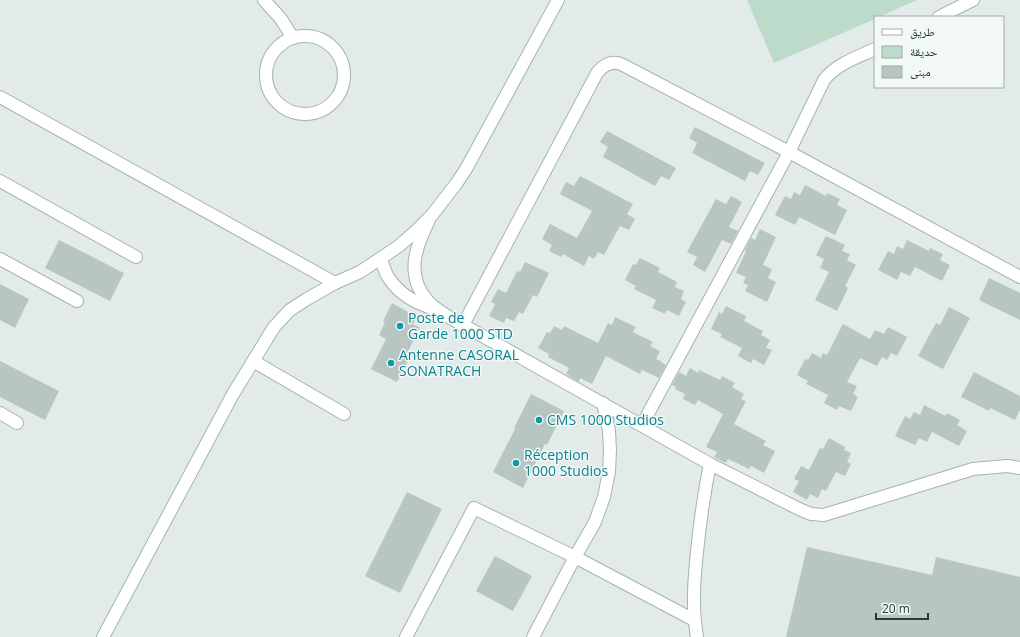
<svg xmlns="http://www.w3.org/2000/svg" width="1020" height="637" font-family="'Open Sans','Noto Naskh Arabic',sans-serif">
	<style>
		.green { fill: #bddbca }
		.building { fill: #b8c6c2 }
		.lines { fill: none; stroke-linecap: round; stroke-linejoin: round }
		.street-casing { stroke: #a5b3b1; stroke-width: 14 }
		.secondary-casing { stroke: #a1b6b2; stroke-width: 14 }
		.street { stroke: #fff; stroke-width: 12 }
		.secondary { stroke: #fff; stroke-width: 12 }
		.culture-dot { fill: #0f9aa8; stroke: #f2f8f6; stroke-width: 1.5 }
		.labels { text-anchor: middle; stroke-width: 3; stroke-linejoin: round; paint-order: stroke }
		.culture-label { font-size: 14px; fill: #0d838f; stroke: #f2f8f6; text-anchor: start }
	</style>
	<rect width="100%" height="100%" fill="#e2ebe9"/>
	<polygon class="green" points="747,0 917,0 879,17 875,17 875,19 774,63"/>
	<g class="building">
		<polygon points="695,127 765,163 758,175 750,171 745,181 692,153 697,143 689,138"/>
		<polygon points="607,131 676,168 669,180 661,176 655,186 603,157 608,147 600,142"/>
		<polygon points="580,176 633,204 627,214 635,219 629,230 620,226 604,255 598,252 594,259 589,256 584,266 563,254 561,257 549,251 552,245 542,239 550,224 577,238 592,211 560,194 566,182 574,186"/>
		<polygon points="805,185 826,196 827,193 840,199 837,205 847,210 835,235 799,217 795,225 775,215 785,196 791,199 794,192 800,195"/>
		<polygon points="731,196 742,202 729,227 738,231 731,244 722,240 705,272 693,265 697,257 687,252 716,199 726,204"/>
		<polygon points="760,229 776,237 763,265 772,269 768,278 776,282 767,302 745,291 748,285 743,283 746,277 736,273 746,251 745,250 751,238 755,240"/>
		<polygon points="826,236 845,245 842,251 850,254 847,260 856,265 845,286 848,288 837,311 815,300 829,272 820,268 824,259 816,255"/>
		<polygon points="59,240 124,273 110,301 45,268"/>
		<polygon points="907,240 929,251 930,248 943,254 940,260 950,265 942,281 915,267 910,276 901,272 897,280 878,270 888,251 894,254 897,246 903,249"/>
		<polygon points="640,258 660,268 658,272 677,282 675,287 684,291 681,299 686,302 679,316 667,310 665,314 652,308 656,300 634,289 636,286 625,280 633,264 636,265"/>
		<polygon points="525,262 549,273 537,297 533,295 523,314 519,312 514,321 506,318 504,323 489,316 495,304 491,302 498,289 506,293 517,271 520,272"/>
		<polygon points="989,278 1020,293 1020,320 979,300"/>
		<polygon points="0,284 29,299 15,328 0,320"/>
		<polygon points="392,303 417,317 413,324 420,328 406,355 410,357 397,382 371,369 386,339 379,335 385,322 383,321"/>
		<polygon points="726,306 746,316 744,321 763,331 761,335 770,340 766,348 772,350 764,365 753,359 751,363 738,356 742,348 720,337 722,334 711,329 719,312 722,314"/>
		<polygon points="949,307 970,318 943,369 918,356 936,323 940,325"/>
		<polygon points="615,317 636,327 633,332 653,342 650,346 660,351 656,359 661,361 661,362 666,365 659,378 642,370 640,374 606,356 592,384 580,378 579,382 566,374 569,368 548,357 549,354 538,348 547,332 550,333 554,326 562,330 564,326 598,343 608,323 612,325"/>
		<polygon points="843,324 870,339 875,330 884,334 888,327 907,337 897,356 891,353 887,360 882,357 877,366 860,358 847,382 857,386 853,394 858,397 851,411 839,406 837,410 824,403 828,395 806,384 808,381 797,375 805,359 808,360 812,353 821,358 823,353 827,355"/>
		<polygon points="0,361 59,391 45,420 0,397"/>
		<polygon points="690,368 698,373 699,370 720,380 722,376 735,383 732,387 744,394 741,399 746,401 734,424 766,441 763,445 775,451 764,473 751,466 749,469 728,459 726,463 714,457 717,452 706,447 723,414 698,400 695,405 683,399 685,394 675,389 676,387 672,385 679,372 686,376"/>
		<polygon points="974,372 1020,396 1020,410 1015,420 990,408 989,411 961,397"/>
		<polygon points="531,394 564,411 547,445 545,444 523,488 493,472 515,429 514,428"/>
		<polygon points="924,405 946,416 947,413 960,420 957,425 967,431 959,446 932,432 927,442 919,438 915,445 895,436 905,416 910,419 914,412 920,415"/>
		<polygon points="829,438 845,447 844,450 851,453 847,462 851,464 845,476 836,472 826,491 822,489 818,498 810,494 807,500 793,492 799,481 794,479 801,466 809,470 820,448 823,449"/>
		<polygon points="407,492 442,509 400,593 365,576"/>
		<polygon points="807,547 932,575 936,557 1020,577 1020,637 786,637"/>
		<polygon points="495,556 532,576 513,611 476,591"/>
	</g>
	<g class="lines">
		<defs>
			<g id="street">
				<polyline points="264,0 281,19 293,38"/>
				<polyline points="939,17 973,0"/>
				<circle cx="305" cy="75" r="39"/>
				<polyline points="0,97 335,283"/>
				<polyline points="0,181 136,257"/>
				<path d="M429 220C416 246 405 275 427 300 436 311 451 318 463 325L710 464 799 509 811 514 824 515 973 469 1007 466 1020 468"/>
				<polyline points="0,259 77,301"/>
				<path d="M381 259C383 265 385 272 388 277 400 295 415 303 435 309"/>
				<path d="M463 325 597 73C604 64 613 60 623 65L789 152 1020 277"/>
				<polyline points="253,361 344,414"/>
				<polyline points="0,413 17,423"/>
				<path d="M642 425 789 152 824 80C836 64 858 57 875 49"/>
				<polyline points="406,637 474,508 575,557 694,620"/>
				<polyline points="533,637 575,557 595,522 604,497 609,472 610,450 609,431 603,403"/>
				<path d="M697 637C692 608 694 580 697 552 700 522 704 493 710 464"/>
			</g>
			<polyline id="secondary" points="103,637 233,394 274,327 290,310 307,299 335,283 360,272 399,246 416,231 432,215 456,184 466,169 497,112 558,0"/>
		</defs>
		<use href="#street" class="street-casing"/>
		<use href="#secondary" class="secondary-casing"/>
		<use href="#street" class="street"/>
		<use href="#secondary" class="secondary"/>
	</g>
	<g class="culture-dot">
		<circle cx="400" cy="326" r="4"/>
		<circle cx="391" cy="363" r="4"/>
		<circle cx="539" cy="420" r="4"/>
		<circle cx="516" cy="463" r="4"/>
	</g>
	<g class="labels">
		<g class="culture-label">
			<text x="408" y="323">Poste de<tspan x="408" dy="16">Garde 1000 STD</tspan></text>
			<text x="399" y="360">Antenne CASORAL<tspan x="399" dy="16">SONATRACH</tspan></text>
			<text x="547" y="425">CMS 1000 Studios</text>
			<text x="524" y="460">Réception<tspan x="524" dy="16">1000 Studios</tspan></text>
		</g>
	</g>
	<rect x="874" y="16" width="130" height="72" fill="#f2f8f6" stroke="#9facaa"/>
	<rect x="882" y="29" width="20" height="6" fill="#ffffff" stroke="#9facaa"/>
	<text x="910" y="36" font-size="12" fill="#233b39">طريق</text>
	<rect x="882" y="46" width="20" height="12" fill="#bddbca" stroke="#9facaa"/>
	<text x="910" y="56" font-size="12" fill="#233b39">حديقة</text>
	<rect x="882" y="66" width="20" height="12" fill="#b8c6c2" stroke="#9facaa"/>
	<text x="910" y="76" font-size="12" fill="#233b39">مبنى</text>
	<path d="M876 613v6h52v-6" fill="none" stroke="#233b39" stroke-width="2"/>
	<text x="882" y="613" font-size="12" fill="#233b39" stroke="#f2f8f6" stroke-width="3" paint-order="stroke">20 m</text>
</svg>
